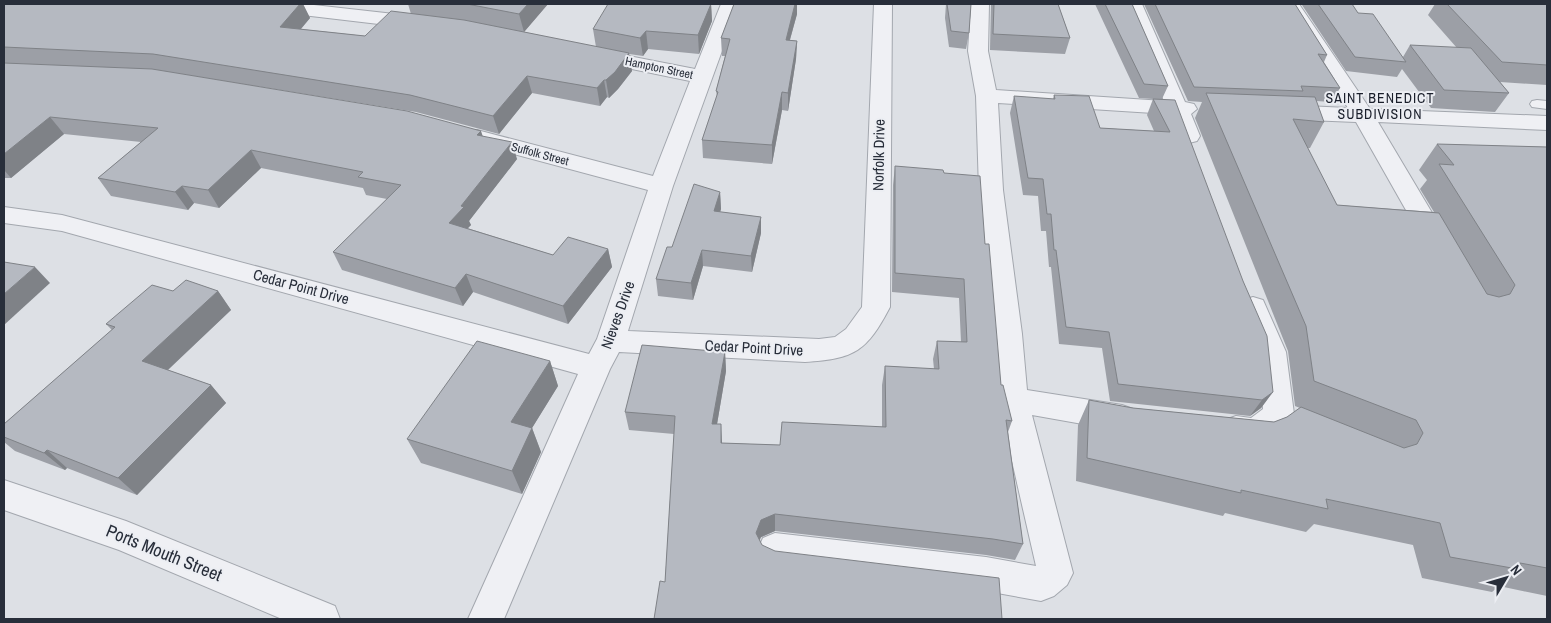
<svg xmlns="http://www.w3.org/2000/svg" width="1551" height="623" font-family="'Archivo Narrow',sans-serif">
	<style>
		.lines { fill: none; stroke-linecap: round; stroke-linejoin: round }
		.lane-casing { stroke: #a3a7ae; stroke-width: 2 }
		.street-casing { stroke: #a3a7ae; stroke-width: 2 }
		.lane { fill: #eff0f4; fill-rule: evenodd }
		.street { fill: #eff0f4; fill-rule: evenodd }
		.wall { fill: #9c9fa6 }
		.shaded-wall { fill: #7f8287 }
		.building { fill: #b5b9c1; stroke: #7f8287 }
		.labels { text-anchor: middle; stroke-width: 4; stroke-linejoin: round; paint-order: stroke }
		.far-street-label { font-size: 12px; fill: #282e3a; stroke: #eceef3 }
		.far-neighbourhood-label { font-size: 14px; letter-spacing: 1px; fill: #1a1f2b; stroke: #eceef3 }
		.street-label { font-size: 15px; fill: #282e3a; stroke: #eceef3 }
		.near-street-label { font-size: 18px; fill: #282e3a; stroke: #eceef3 }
	</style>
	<rect width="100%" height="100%" fill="#dde0e5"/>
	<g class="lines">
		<defs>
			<polygon id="lane" points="1537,100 1547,101 1547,109 1532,107 1530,104 1532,101"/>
			<g id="street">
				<polygon points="251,4 305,4 421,17 428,19 431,23 428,27 421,29 260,10 253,8"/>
				<path d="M721 4H739L673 186 628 331 819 339 835 337 846 329 862 307 874 4H892L890 307C867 351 855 359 805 362L619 352 610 369 504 619H468L578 374 62 231 4 223V207L62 215 589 354 597 339 648 190 469 142 466 137 469 132 477 130 653 176 690 81 593 61 586 59 583 55 586 51 593 49 695 69Z"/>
				<polygon points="971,4 989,4 988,51 996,90 1164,101 1124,4 1142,4 1185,102 1194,104 1197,109 1191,114 1200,136 1197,141 1189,143 1181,141 1169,114 998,103 1003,190 1022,334 1027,390 1122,405 1133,409 1137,418 1133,427 1122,431 1032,415 1073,573 1067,585 1054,596 1041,601 986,591 775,565 763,560 758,549 763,538 775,533 986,557 1036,566 998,400 994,334 979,190 976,96 968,51"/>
				<polygon points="1281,4 1299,4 1370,109 1547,116 1547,130 1378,122 1450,243 1446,249 1437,252 1428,249 1356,122 1284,119 1276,117 1273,112 1276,107 1284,105 1348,108"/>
				<path d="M1253 297 1263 300 1286 352 1294 414C1290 422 1286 426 1278 432 1259 446 1247 446 1225 438L1221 429 1225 420 1236 416 1251 418 1263 409 1258 352 1239 307 1243 300Z"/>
				<polygon points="4,480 126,521 308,595 335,606 340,619 282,619 119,550 4,510"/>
			</g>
		</defs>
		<use href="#lane" class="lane-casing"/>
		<use href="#street" class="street-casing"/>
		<use href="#lane" class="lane"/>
		<use href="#street" class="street"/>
	</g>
	<g class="wall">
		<polygon points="4,4 303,4 310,18 301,29 365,36 411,14 408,4 548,4 524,32 596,47 593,29 711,4 712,21 699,54 648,49 643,56 629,54 632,71 618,89 609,98 607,97 600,106 532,93 499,134 416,112 162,71 483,136 517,159 469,221 471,225 467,228 553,255 608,249 612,267 568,324 473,292 463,306 342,270 333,252 387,199 366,195 363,188 261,168 219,208 194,203 188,210 111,196 98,178 141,142 64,134 11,178 4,178"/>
		<polygon points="734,4 797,4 797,14 790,40 797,41 796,59 788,111 782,110 772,164 703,158 702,140 717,96 716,91 725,56 722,56 721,38"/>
		<polygon points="946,4 971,4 969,33 966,49 949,47 945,18"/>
		<polygon points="991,4 1058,4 1070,38 1065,54 990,50"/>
		<polygon points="1095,4 1132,4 1168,86 1162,99 1273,392 1261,408 1250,416 1110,401 1102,348 1059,344 1051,267 1049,267 1046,231 1041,231 1038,196 1023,195 1010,113 1014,96 1053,99 1054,95 1100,128 1154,131 1147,115 1153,99 1139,98"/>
		<polygon points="1144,4 1295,4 1327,55 1324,62 1340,88 1332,102 1316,101 1324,122 1310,148 1307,148 1337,205 1434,212 1420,189 1427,180 1419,170 1437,144 1547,147 1547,596 1499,586 1492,592 1422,578 1413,545 1314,524 1306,532 1225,513 1223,516 1076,481 1078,425 1089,400 1133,408 1274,422 1287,417 1300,408 1295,406 1288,351 1195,118 1202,102 1188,101"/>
		<polygon points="1302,4 1352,4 1358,13 1403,57 1410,45 1457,48 1428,15 1435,4 1547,4 1547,85 1500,82 1509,93 1495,112 1431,108 1402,69 1397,77 1346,71 1302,5"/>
		<polygon points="895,166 944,173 985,244 1001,385 1012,421 1008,432 1023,544 1015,560 986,555 775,531 665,582 674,434 629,430 625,412 725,352 726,371 717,424 722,443 780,445 882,427 882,385 885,366 934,369 933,359 937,341 961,342 959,298 892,292 893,185"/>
		<polygon points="720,192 721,209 720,212 761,217 761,233 752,272 703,266 693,300 658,296 656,279 672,247"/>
		<polygon points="173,291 218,291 231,310 168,370 211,385 226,403 137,495 67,468 65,470 15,451 4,442 4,424 112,330 106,324"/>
		<polygon points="550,361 558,386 532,428 541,452 522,494 421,463 407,439"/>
	</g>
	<g class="shaded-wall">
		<polygon points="300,4 303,4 310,18 288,44 280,27"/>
		<polygon points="528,4 548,4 524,32 519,14"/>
		<polygon points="711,4 712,21 699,54 698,35"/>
		<polygon points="795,4 797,4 797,14 785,57 786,40"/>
		<polygon points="646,31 648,49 643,56 640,38"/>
		<polygon points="797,41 796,59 788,111 788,93"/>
		<polygon points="629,53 632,71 618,89 609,98 606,80"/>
		<polygon points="527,76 532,93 499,134 493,116"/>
		<polygon points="604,80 607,97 600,106 597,88"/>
		<polygon points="782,92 782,110 772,164 772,145"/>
		<polygon points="50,117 64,134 11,178 4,170 4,154"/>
		<polygon points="481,131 487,149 477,135"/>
		<polygon points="512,142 517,159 469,221 471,225 456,241 449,223 461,206"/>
		<polygon points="251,150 261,168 219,208 208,190"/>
		<polygon points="182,186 194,203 188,210 175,192"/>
		<polygon points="720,192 721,209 715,228 714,211"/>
		<polygon points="761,217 761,233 752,272 751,256"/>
		<polygon points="608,249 612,267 568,324 563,306"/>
		<polygon points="702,250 703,266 693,300 691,283"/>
		<polygon points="35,267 50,283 4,325 4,294"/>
		<polygon points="466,274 473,292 463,306 455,288"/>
		<polygon points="218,291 231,310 158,379 142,361"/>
		<polygon points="725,352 726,371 714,442 712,424"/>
		<polygon points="550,361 558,386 532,428 541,452 522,494 512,471 511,422"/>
		<polygon points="211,385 226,403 137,495 118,478"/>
		<polygon points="1273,392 1261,408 1250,416 1262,400"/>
		<polygon points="721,424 722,442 722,461 721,443"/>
		<polygon points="47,450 67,468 65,470 44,453"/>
		<polygon points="775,514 775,531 761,537 756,550 756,533 761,520"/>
	</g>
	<g class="building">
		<polygon points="4,4 300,4 280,27 365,36 391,11 464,20 629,53 615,72 606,80 604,80 597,88 527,76 493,116 410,95 153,54 4,47"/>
		<polygon points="467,4 528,4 519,14"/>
		<polygon points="608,4 711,4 698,35 646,31 640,38 593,29"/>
		<polygon points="734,4 795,4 786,40 797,41 788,93 782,92 772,145 702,140 718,92 716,91 730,39 721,38"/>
		<polygon points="947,4 971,4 969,33 951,31"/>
		<polygon points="994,4 1058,4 1070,38 993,34"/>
		<polygon points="1105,4 1132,4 1168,86 1144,84"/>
		<polygon points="1155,4 1295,4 1327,55 1318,54 1340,88 1301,86 1303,91 1194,87"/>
		<polygon points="1318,4 1352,4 1358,13 1373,14 1406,62 1355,57"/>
		<polygon points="1447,4 1547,4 1547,65 1502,62"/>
		<polygon points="1410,45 1471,48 1509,93 1444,90"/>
		<polygon points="4,63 152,69 407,111 481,131 477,135 512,142 461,206 464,207 449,223 553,255 568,237 608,249 563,306 466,274 455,288 333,252 401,185 358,177 363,172 251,150 208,190 182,186 175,192 98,178 158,128 50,117 4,154"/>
		<polygon points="1206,93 1315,97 1324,122 1293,119 1337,205 1439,213 1487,294 1499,297 1510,294 1515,285 1439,164 1454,165 1437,144 1547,147 1547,568 1520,563 1523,570 1450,557 1440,523 1326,499 1328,509 1241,490 1241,493 1087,458 1089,400 1133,408 1274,422 1287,417 1301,407 1404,448 1417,444 1423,433 1416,420 1314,381 1306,326"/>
		<polygon points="1054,95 1089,96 1100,128 1170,132 1153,99 1175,100 1243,281 1267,336 1273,392 1262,400 1118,384 1109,332 1066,327 1056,250 1054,250 1051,214 1047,214 1043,179 1028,178 1014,96 1055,99"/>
		<polygon points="895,166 943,170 944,173 980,176 985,244 989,244 1001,385 1003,385 1012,421 1006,420 1023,544 993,539 775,514 761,520 756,533 762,545 775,551 999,578 1002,619 654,619 660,581 665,582 675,416 625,412 642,345 725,352 712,424 721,424 721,443 780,445 782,422 886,427 885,366 939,369 937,341 967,342 964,279 895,273"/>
		<polygon points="694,184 720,192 714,211 761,217 751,256 702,250 691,283 656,279 667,247 672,247"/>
		<polygon points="4,262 35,267 4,294"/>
		<polygon points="186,280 218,291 142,361 211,385 118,478 47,450 44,453 4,437 4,424 115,327 106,324 152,285 173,291"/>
		<polygon points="477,341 550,361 511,422 532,428 512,471 407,439"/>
	</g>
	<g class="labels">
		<g class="far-street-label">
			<text transform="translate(659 68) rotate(12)" y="4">Hampton Street</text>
			<text transform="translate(540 154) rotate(15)" y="4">Suffolk Street</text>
		</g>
		<g class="far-neighbourhood-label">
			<text x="1380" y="103">SAINT BENEDICT<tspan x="1380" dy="16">SUBDIVISION</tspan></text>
		</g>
		<g class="street-label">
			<text transform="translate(879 155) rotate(-89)" y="5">Norfolk Drive</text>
			<text transform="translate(301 287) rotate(15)" y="5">Cedar Point Drive</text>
			<text transform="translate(618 315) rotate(-70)" y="5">Nieves Drive</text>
			<text transform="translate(754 348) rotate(3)" y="5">Cedar Point Drive</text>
		</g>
		<g class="near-street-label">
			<text transform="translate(164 553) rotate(22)" y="6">Ports Mouth Street</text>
		</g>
	</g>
	<rect width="1551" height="623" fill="none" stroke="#282e3a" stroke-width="10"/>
	<g transform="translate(1506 578) rotate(52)" stroke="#eceef3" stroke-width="4" paint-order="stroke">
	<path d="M0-4L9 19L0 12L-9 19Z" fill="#282e3a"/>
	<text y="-8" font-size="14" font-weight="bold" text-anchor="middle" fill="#282e3a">N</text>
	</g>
</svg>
